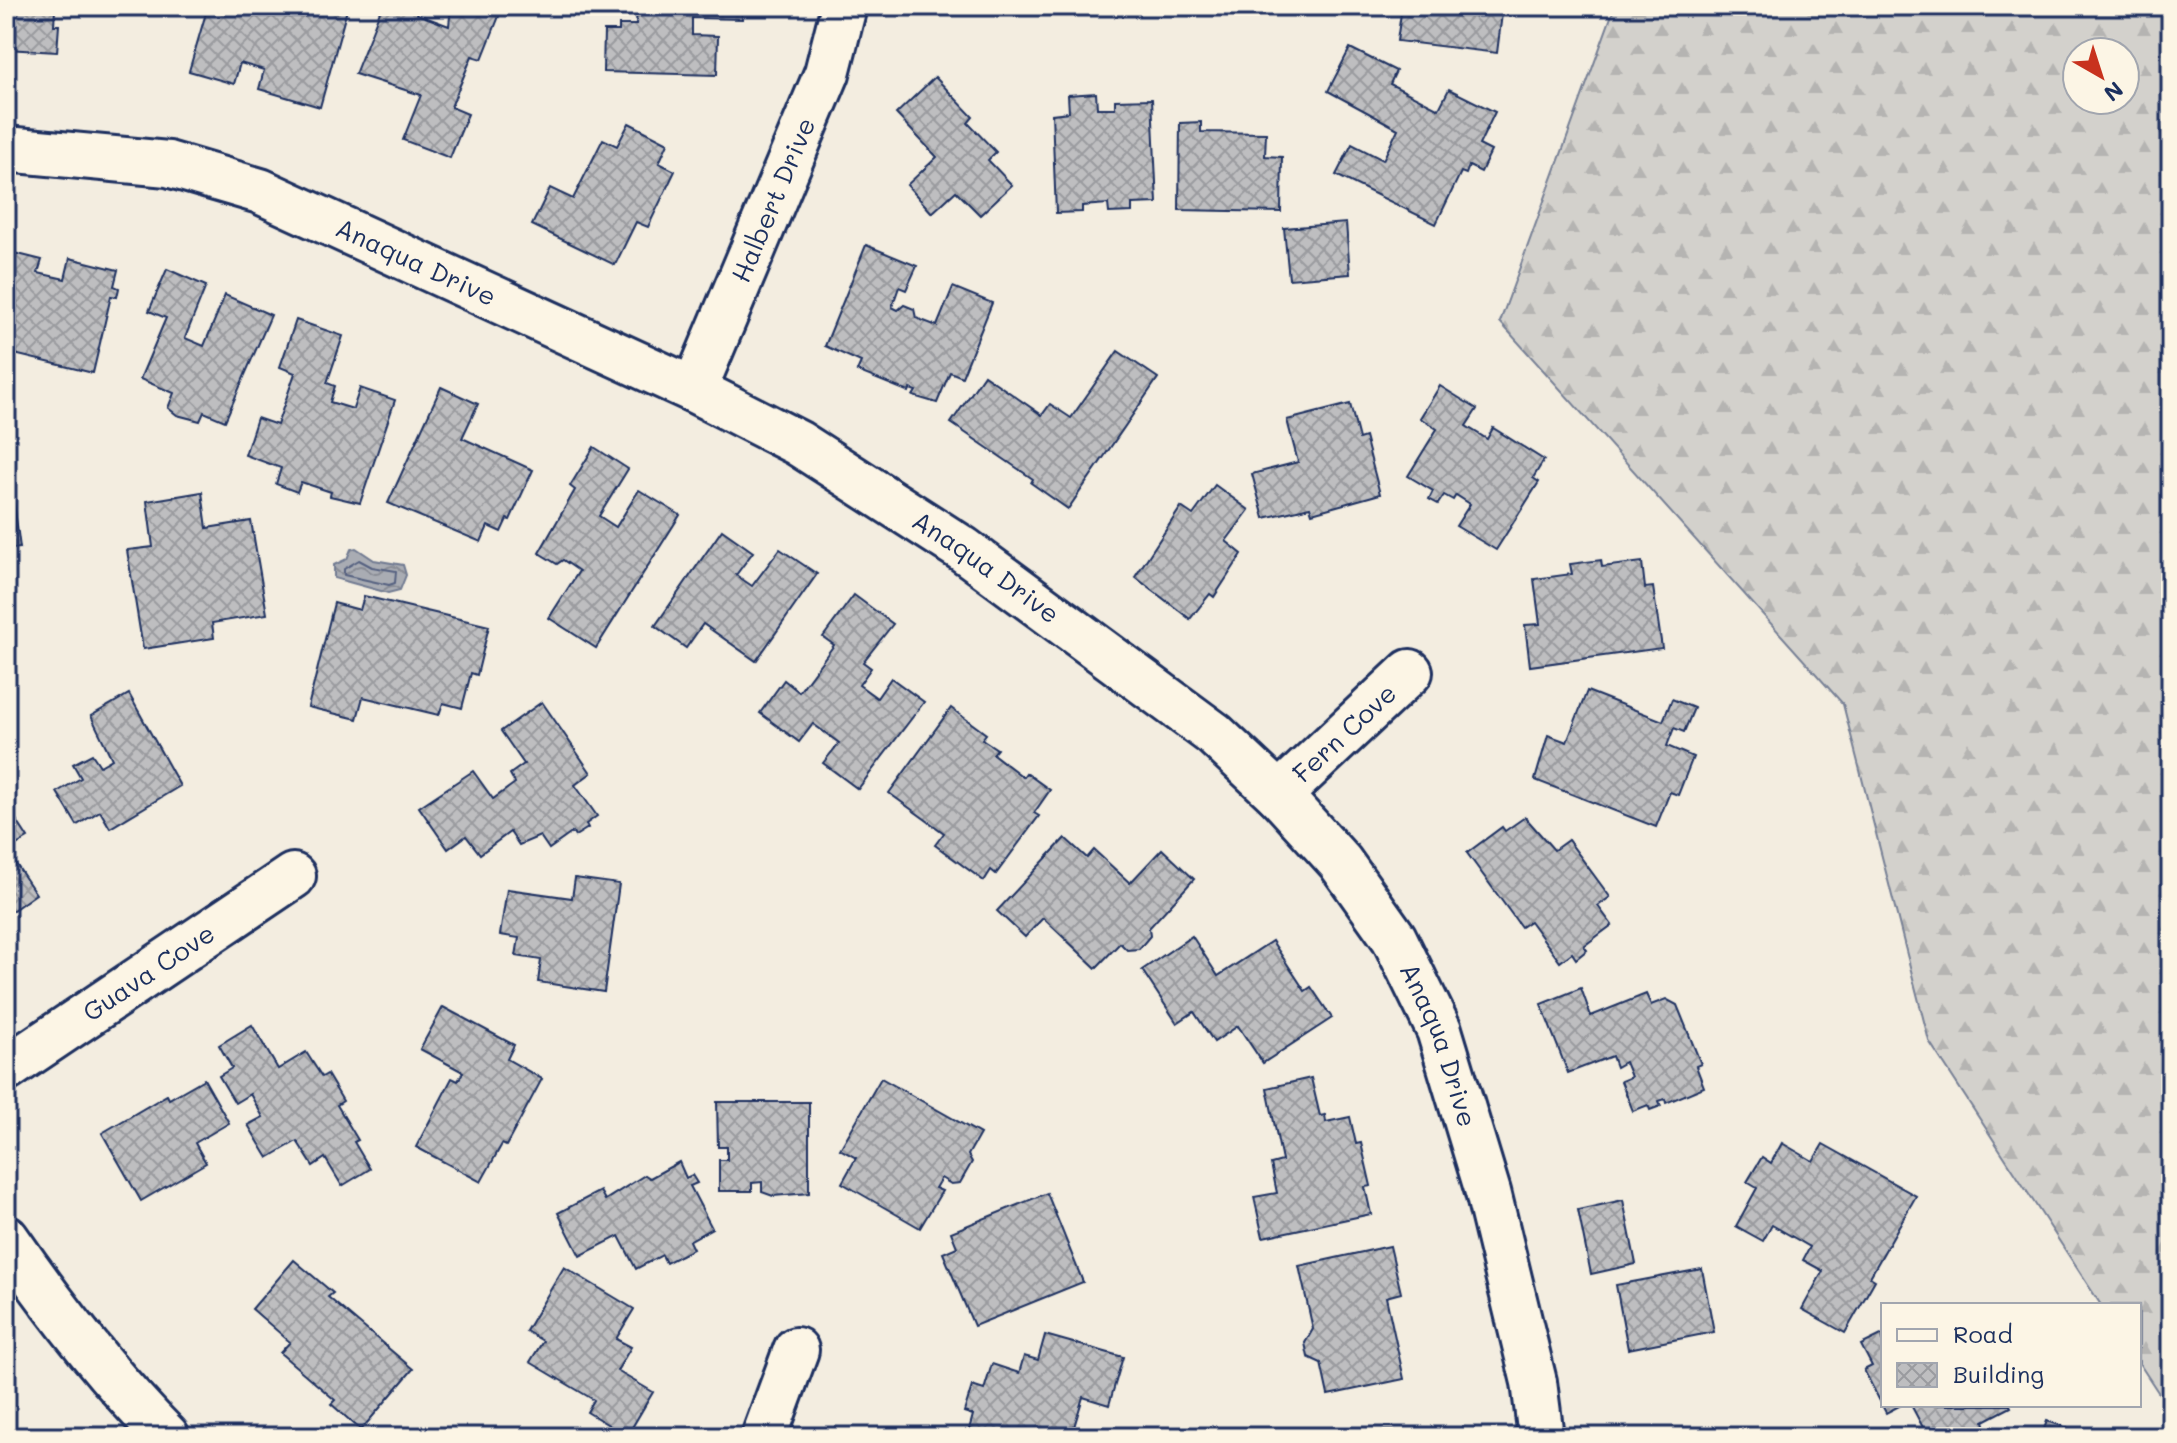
<svg xmlns="http://www.w3.org/2000/svg" width="2177" height="1443" font-family="Mali,sans-serif">
	<style>
		.forest { fill: url(#forest-firs); stroke: #778095; stroke-width: 2; fill-rule: evenodd }
		.water { fill: url(#water-waves); stroke: #707a91; stroke-width: 2 }
		.lines { fill: none; stroke-linecap: round; stroke-linejoin: round }
		.shore { stroke: #546180; stroke-width: 2 }
		.building { fill: url(#building-cross-hatch); stroke: #1b2f5e; stroke-width: 2 }
		.minor-casing { stroke: #1b2f5e; stroke-width: 50 }
		.minor { stroke: #fcf5e5; stroke-width: 44 }
		.labels { text-anchor: middle; stroke-width: 6; stroke-linejoin: round; paint-order: stroke }
		.street-label { font-size: 26px; fill: #1b2f5e; stroke: #fcf5e5 }
	</style>
	<defs>
		<pattern id="forest-firs" width="22" height="20" patternUnits="userSpaceOnUse" patternTransform="scale(2)"><rect width="22" height="20" fill="#d3d1cc"/><path d="M5 1l3.5 6h-7zM16 11l3.5 6h-7z" fill="#b5b4b2"/></pattern>
		<pattern id="water-waves" width="16" height="10" patternUnits="userSpaceOnUse" patternTransform="scale(2)"><rect width="16" height="10" fill="#a9acb3"/><path d="M0 5q4-4 8 0t8 0" fill="none" stroke="#898c95"/></pattern>
		<pattern id="building-cross-hatch" width="8" height="8" patternUnits="userSpaceOnUse" patternTransform="scale(2)"><rect width="8" height="8" fill="#bebec0"/><path d="M0 0l8 8M0 8l8-8" fill="none" stroke="#9a9b9f"/></pattern>
	</defs>
	<rect width="100%" height="100%" fill="#f3ede0"/>
	<filter id="ink" filterUnits="userSpaceOnUse"><feTurbulence type="fractalNoise" baseFrequency=".0125" numOctaves="2"/><feDisplacementMap in="SourceGraphic" scale="16" xChannelSelector="R" yChannelSelector="G"/><feConvolveMatrix kernelMatrix="1 2 1 2 8 2 1 2 1" color-interpolation-filters="sRGB"/></filter>
	<g filter="url(#ink)">
		<path class="forest" d="M1615 6H2171V1412L2139 1363V1305H2101L1929 1041 1843 704 1500 322ZM2077 52H2125V100H2077Z"/>
		<polygon class="water" points="356,548 374,560 403,565 406,575 400,590 388,593 334,578 334,565 347,559 351,549"/>
		<g class="lines">
			<polygon class="shore" points="359,560 372,567 396,571 395,583 389,585 344,575 344,569"/>
		</g>
		<g class="building">
			<polygon points="6,6 60,6 55,9 54,25 59,25 57,52 6,49"/>
			<polygon points="208,6 348,6 320,107 259,89 264,70 240,63 234,84 189,71"/>
			<polygon points="382,6 420,6 417,14 449,26 451,6 503,6 482,59 472,56 451,107 468,114 450,158 403,140 421,95 355,74"/>
			<polygon points="637,6 742,6 742,19 692,18 692,35 718,36 717,75 603,72 604,31 619,31 619,25 636,25"/>
			<polygon points="1402,6 1503,6 1497,53 1397,41"/>
			<polygon points="1350,48 1396,71 1390,84 1439,109 1449,89 1495,112 1479,145 1491,151 1481,172 1469,166 1466,174 1461,172 1436,224 1336,175 1352,144 1383,160 1398,129 1328,91"/>
			<polygon points="935,77 973,117 968,123 996,152 988,160 1012,185 980,215 956,191 932,213 907,185 937,157 896,114"/>
			<polygon points="1096,93 1097,108 1115,108 1115,100 1152,99 1157,203 1132,204 1132,212 1109,213 1108,204 1082,206 1082,212 1056,213 1052,114 1069,112 1068,95"/>
			<polygon points="1201,122 1201,132 1266,133 1265,156 1282,157 1281,212 1179,210 1180,123"/>
			<polygon points="629,123 668,143 659,163 675,171 648,227 636,222 615,265 532,225 550,188 573,199 603,139 617,146"/>
			<polygon points="1346,223 1350,274 1289,279 1284,228"/>
			<polygon points="866,245 917,266 906,290 899,287 892,307 898,310 904,305 914,309 916,318 937,326 953,287 992,303 962,377 950,372 937,403 913,396 916,391 910,389 909,392 857,371 861,362 825,346"/>
			<polygon points="6,251 42,260 38,273 65,279 70,258 118,270 114,286 119,288 117,297 111,296 93,373 6,352"/>
			<polygon points="167,269 206,286 185,338 204,346 225,295 271,315 225,421 204,412 200,421 177,415 168,408 174,393 140,379 166,318 149,311"/>
			<polygon points="296,320 343,336 327,383 335,386 330,402 353,409 360,388 395,400 360,503 330,496 331,492 301,482 297,492 276,484 281,468 245,455 257,418 277,425 295,373 280,367"/>
			<polygon points="1118,351 1158,378 1068,509 1031,483 1033,479 951,423 984,375 1042,415 1050,404 1071,418"/>
			<polygon points="1440,386 1477,409 1466,426 1487,439 1493,428 1544,460 1533,478 1539,482 1496,550 1456,526 1470,504 1456,495 1453,500 1444,495 1438,504 1429,499 1433,491 1408,476 1437,429 1420,418"/>
			<polygon points="441,387 478,404 462,438 533,470 510,520 507,519 501,532 488,526 481,542 388,503"/>
			<polygon points="1350,404 1359,439 1365,437 1380,494 1312,513 1310,507 1264,518 1252,474 1298,462 1287,420"/>
			<polygon points="6,442 20,548 6,549"/>
			<polygon points="594,447 628,469 599,516 616,527 639,490 680,515 596,648 549,618 579,571 563,560 557,564 539,553 575,490 570,486"/>
			<polygon points="1215,485 1249,510 1226,541 1242,554 1214,597 1210,594 1190,619 1135,577 1181,507 1193,515"/>
			<polygon points="202,492 207,528 251,521 267,614 212,623 214,638 143,649 127,550 153,547 147,501"/>
			<polygon points="722,530 753,552 736,575 752,586 780,549 817,574 756,661 703,624 686,648 655,626"/>
			<polygon points="1601,560 1602,567 1642,562 1645,588 1653,587 1662,648 1530,666 1525,625 1540,624 1534,579 1572,574 1570,564"/>
			<polygon points="854,595 893,624 863,662 871,668 859,685 877,698 891,678 924,702 858,789 823,763 839,743 813,724 799,742 760,713 784,680 799,692 834,645 823,637"/>
			<polygon points="364,596 489,626 477,675 471,673 462,708 443,703 439,715 363,697 357,719 308,707 334,603 360,610"/>
			<polygon points="1587,691 1663,721 1672,699 1694,708 1684,732 1674,728 1667,746 1693,757 1678,795 1670,792 1656,827 1535,780 1548,735 1567,742"/>
			<polygon points="129,694 180,786 110,828 100,811 77,825 57,792 81,778 73,764 92,754 100,766 112,759 91,716"/>
			<polygon points="542,702 591,773 575,785 597,816 586,824 588,828 575,836 573,832 549,849 540,836 519,845 510,832 480,854 466,836 448,849 419,807 473,771 493,799 515,783 510,774 524,764 501,731"/>
			<polygon points="951,708 986,734 982,739 997,749 993,754 1023,777 1026,773 1050,790 1034,813 1039,816 996,874 991,870 984,881 935,845 944,833 889,793"/>
			<polygon points="6,804 28,838 13,847 16,851 10,855 36,894 6,915"/>
			<polygon points="1525,817 1554,850 1568,840 1610,897 1598,906 1612,925 1584,946 1587,950 1576,959 1572,953 1560,962 1530,921 1521,927 1467,853 1502,827 1505,831"/>
			<polygon points="1065,838 1087,858 1094,850 1130,883 1162,849 1194,879 1149,928 1150,936 1139,949 1127,950 1120,943 1096,968 1043,918 1025,937 997,911"/>
			<polygon points="575,878 619,884 604,992 538,982 541,960 516,956 519,938 500,935 507,889 572,898"/>
			<polygon points="1192,936 1218,976 1272,941 1305,991 1311,987 1332,1018 1263,1063 1238,1026 1214,1042 1194,1012 1177,1023 1142,970"/>
			<polygon points="1581,988 1591,1016 1646,994 1651,1005 1666,999 1677,1005 1701,1064 1696,1066 1704,1087 1666,1103 1665,1099 1659,1101 1661,1106 1650,1110 1648,1105 1633,1111 1621,1081 1631,1077 1625,1062 1616,1067 1612,1056 1568,1073 1541,1004"/>
			<polygon points="443,1007 514,1045 507,1059 542,1079 506,1146 502,1144 481,1182 416,1147 452,1078 458,1081 463,1072 420,1049"/>
			<polygon points="252,1025 278,1069 306,1052 322,1077 327,1074 343,1101 337,1105 358,1140 354,1142 370,1169 342,1186 325,1158 313,1166 297,1141 268,1158 248,1125 263,1117 250,1094 235,1103 219,1076 232,1068 219,1045"/>
			<polygon points="881,1078 980,1134 968,1155 972,1162 960,1183 951,1184 941,1178 935,1188 942,1191 920,1228 842,1183 856,1158 840,1149"/>
			<polygon points="1311,1078 1320,1116 1325,1115 1326,1122 1350,1117 1356,1144 1361,1143 1371,1186 1365,1187 1371,1214 1263,1237 1254,1197 1277,1193 1271,1164 1282,1161 1267,1088"/>
			<polygon points="204,1079 229,1123 195,1143 206,1163 141,1201 102,1133 167,1095 169,1099"/>
			<polygon points="717,1102 809,1102 809,1193 773,1196 762,1192 762,1182 752,1183 752,1191 719,1191 719,1160 727,1160 727,1147 718,1147"/>
			<polygon points="1782,1143 1813,1161 1823,1144 1916,1196 1870,1277 1875,1280 1845,1333 1802,1309 1823,1271 1803,1260 1810,1247 1772,1225 1763,1241 1736,1226 1757,1188 1747,1182 1762,1157 1771,1163"/>
			<polygon points="679,1162 686,1178 692,1175 697,1183 690,1186 712,1228 689,1241 693,1249 666,1263 662,1255 636,1269 619,1236 580,1256 558,1213 600,1191 605,1200 645,1175 650,1178"/>
			<polygon points="1047,1193 1083,1282 974,1326 943,1253 957,1247 951,1232"/>
			<polygon points="1623,1200 1636,1264 1591,1274 1578,1210"/>
			<polygon points="1390,1246 1401,1293 1386,1297 1404,1379 1328,1395 1321,1363 1308,1357 1305,1343 1313,1329 1299,1266"/>
			<polygon points="294,1260 333,1293 328,1297 413,1369 361,1430 331,1404 335,1400 280,1353 290,1342 252,1309"/>
			<polygon points="564,1267 634,1309 616,1339 631,1347 617,1371 653,1392 627,1436 587,1412 594,1400 530,1362 543,1341 526,1331"/>
			<polygon points="1702,1269 1714,1332 1628,1349 1616,1285"/>
			<polygon points="1883,1334 1883,1405 1901,1405 1886,1413 1864,1370 1872,1366 1861,1345"/>
			<polygon points="1045,1335 1123,1357 1109,1405 1083,1397 1071,1437 967,1437 973,1415 964,1412 972,1386 984,1390 992,1364 1019,1373 1024,1356 1038,1360"/>
			<polygon points="1911,1405 2010,1405 2011,1407 1984,1421 1989,1437 1954,1437 1951,1432 1941,1437 1928,1437"/>
			<polygon points="2047,1421 2080,1432 2079,1437 2041,1437"/>
			<polygon points="1298,1430 1439,1431 1439,1437 1298,1437"/>
		</g>
		<g class="lines">
			<defs>
				<g id="minor">
					<path id="s1" d="M6 149 168 164 260 191 694 390 798 443 963 549 1214 734 1279 795 1340 862 1394 938 1439 1030 1488 1192 1534 1382 1541 1437"/>
					<path id="s2" d="M694 390 827 73 844 6"/>
					<path id="s3" d="M1279 795 1410 672"/>
					<path id="s4" d="M6 1069 293 876"/>
					<path d="M6 1238C55 1309 106 1375 167 1437"/>
					<polyline points="764,1437 796,1350"/>
				</g>
			</defs>
			<use href="#minor" class="minor-casing"/>
			<use href="#minor" class="minor"/>
		</g>
	</g>
	<g class="labels">
		<g class="street-label">
			<text dy="9" stroke="none"><textPath href="#s2" startOffset="206">Halbert Drive</textPath></text>
			<text dy="9" stroke="none"><textPath href="#s1" startOffset="430">Anaqua Drive</textPath></text>
			<text dy="9" stroke="none"><textPath href="#s1" startOffset="1078">Anaqua Drive</textPath></text>
			<text dy="9" stroke="none"><textPath href="#s3" startOffset="90">Fern Cove</textPath></text>
			<text dy="9" stroke="none"><textPath href="#s4" startOffset="172">Guava Cove</textPath></text>
			<text dy="9" stroke="none"><textPath href="#s1" startOffset="1750">Anaqua Drive</textPath></text>
		</g>
	</g>
	<rect width="2177" height="1443" fill="none" stroke="#fcf5e5" stroke-width="32"/>
	<rect x="16" y="16" width="2145" height="1411" fill="none" stroke="#1b2f5e" stroke-width="3" filter="url(#ink)"/>
	<rect x="1881" y="1303" width="260" height="104" fill="#fcf5e5" stroke="#a2a6af" stroke-width="2"/>
	<rect x="1897" y="1329" width="40" height="12" fill="#fcf5e5" stroke="#a2a6af" stroke-width="2"/>
	<text x="1953" y="1343" font-size="24" fill="#1b2f5e">Road</text>
	<rect x="1897" y="1363" width="40" height="24" fill="url(#building-cross-hatch)" stroke="#a2a6af" stroke-width="2"/>
	<text x="1953" y="1383" font-size="24" fill="#1b2f5e">Building</text>
	<g transform="translate(2101 76) rotate(141)"><circle r="38" fill="#fcf5e5" stroke="#a2a6af" stroke-width="2"/>
	<path d="M0-6L14 30L0 20L-14 30Z" fill="#c8321e"/>
	<text y="-12" font-size="22" font-weight="bold" text-anchor="middle" fill="#1b2f5e">N</text>
	</g>
</svg>
